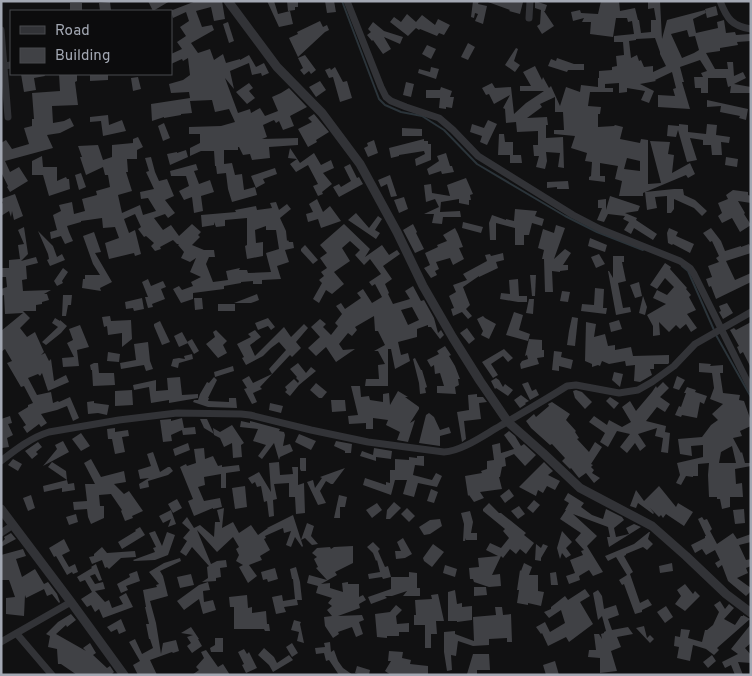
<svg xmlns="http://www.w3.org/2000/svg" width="752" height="676" font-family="Overpass,sans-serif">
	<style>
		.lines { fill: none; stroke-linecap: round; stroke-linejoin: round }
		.stream { stroke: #2b343a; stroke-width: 2 }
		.building { fill: #404145; fill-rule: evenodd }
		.minor { stroke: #323337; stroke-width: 7 }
		.tertiary { stroke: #323337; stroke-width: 9 }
	</style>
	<rect width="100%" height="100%" fill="#111112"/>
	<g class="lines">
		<g class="stream">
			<polyline points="342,1 379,99 385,105 401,112 422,116 444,130 477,164 565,216 597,232 643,250"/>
			<polyline points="682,266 688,271 714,330"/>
			<polyline points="716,335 751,397"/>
		</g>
	</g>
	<g class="building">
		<polygon points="148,1 170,1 153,11"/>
		<polygon points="196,1 222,1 225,19 214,21 211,7 196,11 202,27 212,25 214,30 191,43 198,53 210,49 214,60 223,54 226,63 240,59 240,60 249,55 256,67 264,63 269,73 262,76 261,73 252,75 249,63 230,71 234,89 225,78 238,113 250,109 251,113 260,108 265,116 278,111 272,97 281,93 289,88 307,107 290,116 294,126 283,130 279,121 276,123 274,120 263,125 267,137 262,139 298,138 298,145 269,147 270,158 252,160 250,154 243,155 239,147 238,147 238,150 224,150 224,164 232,163 235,175 242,174 244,190 255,187 257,195 232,202 228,189 226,173 217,174 216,166 215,166 214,151 201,151 190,156 190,148 200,143 200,134 189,134 189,127 221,126 235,122 229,109 215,112 212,100 190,101 192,113 181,114 181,115 164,118 164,117 152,121 151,104 190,98 189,92 171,93 169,84 183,80 190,75 188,58 183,61 182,59 171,64 171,54 182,49 177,42 186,36 180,27 189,21 186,12 173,18 171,11 170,11"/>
		<polygon points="267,1 274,1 278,14 290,11 293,24 279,27"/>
		<polygon points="287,1 298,1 298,7 295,7 295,10 288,11"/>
		<polygon points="325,1 334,1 336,12 327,13"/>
		<polygon points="473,1 479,1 478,4 487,6 483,24 475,21 478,14 475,13 474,18 471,17"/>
		<polygon points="488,1 520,1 523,2 520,14 509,11 510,10 488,2"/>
		<polygon points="535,1 547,5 545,11 544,11 554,26 542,34 537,26 540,24 541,10 535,8"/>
		<path d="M601 1H619L620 11 635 8 638 20H639L641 33 651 32V20H656L654 8 648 9V1H660L662 39 667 20 705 10 706 13 693 19 696 33 718 28 717 22 724 20 726 33 735 32 736 35 750 34 751 41 737 42 738 45 720 48V51L706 53 715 69H728L727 62H733L734 76 743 72 746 78 734 84 751 87V93H730L731 86 728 87 726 78H708V93H701V88H695L694 77H703L701 73 707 71 700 60 680 67 684 82H682L690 109 658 107V95L675 96 673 89 676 88 672 72 655 80 656 81 640 84 654 91 649 103 641 100 645 91 627 88V92L619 93V83L605 84V88H613V92H590L588 106 601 107 600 114H598V127L614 126 615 125 623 127 620 139 640 143 641 139 648 140V184L661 183 650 141 670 142 668 154 674 155 672 173 690 163 695 174 688 178 686 175 643 193V196H619L622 181 615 179 618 166 600 163V176H605V182L589 180V177L591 176 592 162 585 161 587 153 571 148 575 136 554 134V130H564L563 112H555V97L540 104 542 107 527 118 547 117 548 125H546V138L563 137 564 168 558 167 560 153 546 152 547 161 545 169 536 167 539 156H534L533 145H538V131L517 132 516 122 506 123 505 109 503 108 510 95 494 104 489 94 486 95 482 88 492 83 495 88 511 87 514 114 526 103 544 91H520V86H531L523 72 535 66 542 80 543 77 549 88 551 86 560 106 566 87 580 92 581 85 598 87V78H599V71L612 70V67L617 66 616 56 624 55 623 42H614V36L634 34 632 21 628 22 627 18H616L613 37 590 34 591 22H582L584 18 573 21 571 12 580 10 581 13 598 14ZM687 30 689 37 695 36 699 50 694 53 682 58 671 34ZM655 38 660 52V54L666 66 653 72V66L644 67 641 60 639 61 637 55 631 58 629 41 636 40V39ZM627 158 640 161V171L624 169Z"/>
		<polygon points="110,2 111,10 100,11 99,3"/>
		<rect x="70" y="3" width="12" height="7"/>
		<polygon points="716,6 718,15 707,18 705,9"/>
		<polygon points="407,14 416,22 422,15 435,25 438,19 450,25 444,35 439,33 437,36 420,29 419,30 416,28 408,36 390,22 394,17 401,22"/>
		<polygon points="320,21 323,27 327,25 329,30 325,32 298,57 289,38 298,34 297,32"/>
		<polygon points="228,22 234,41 229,43 223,24"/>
		<polygon points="373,22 384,31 403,37 400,44 384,37 391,49 383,54 373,40 372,41 367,35 371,32 368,29"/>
		<polygon points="468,43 475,47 468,60 461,57"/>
		<polygon points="427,45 436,49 431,59 422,54"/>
		<polygon points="516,48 518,49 514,61 520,65 515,72 505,65"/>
		<polygon points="305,55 316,70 311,74 309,71 304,75 300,70 303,68 298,58"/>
		<polygon points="557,58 574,64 584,64 584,70 568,70 567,72 548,66 551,59 556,61"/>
		<polygon points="335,67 343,82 347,81 352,98 340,102 333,77 329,78 325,70 330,68 331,70"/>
		<polygon points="431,67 439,69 436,79 418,73 419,69 430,72"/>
		<polygon points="21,74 44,74 45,76 34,78 36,90 24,92"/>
		<polygon points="59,74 77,74 77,81 75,82 78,105 52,106 53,123 64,121 70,118 74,126 60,133 47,135 53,148 5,161 10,172 19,167 28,181 10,192 7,187 8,186 1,172 1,143 6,140 12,149 29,144 24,128 32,126 32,119 34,119 32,93 60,91"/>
		<polygon points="90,74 108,74 108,80 90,81"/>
		<polygon points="138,77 141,89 133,91 131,78"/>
		<polygon points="320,81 326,90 316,97 309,87"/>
		<polygon points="406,82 414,84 411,97 403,95"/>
		<polygon points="249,83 253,88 249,91 255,98 247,104 236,92"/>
		<polygon points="441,87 452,91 450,97 454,97 452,108 446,107 446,109 439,108 440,98 426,98 426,90 440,90"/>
		<polygon points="707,100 748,109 746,120 739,118 740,116 720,112 721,106 707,107"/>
		<polygon points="314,114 329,132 316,140 317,142 308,147 298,129 312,122 308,118"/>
		<polygon points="108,115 109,125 122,120 126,131 103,136 101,121 90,122 90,117"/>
		<polygon points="488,120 497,124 487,145 480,142 482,136 470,132 472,124 484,128"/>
		<polygon points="164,123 170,138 163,141 158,126"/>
		<polygon points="679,124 688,125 688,132 706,134 707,124 717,125 716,135 730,137 729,143 721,142 722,155 712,155 711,145 703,145 703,140 690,138 697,160 687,162 678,130 676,137 667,136 668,125 679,126"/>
		<polygon points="402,128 422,129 422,136 402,136"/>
		<polygon points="499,134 504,134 505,142 513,142 513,155 521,155 522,163 510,163 510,155 498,155"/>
		<polygon points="138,137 143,147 137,150 137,159 127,159 128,172 126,172 132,191 118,195 122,213 140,205 143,215 156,211 148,198 141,199 140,192 154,189 146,172 149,171 145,158 151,157 155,172 159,181 167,179 174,196 165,200 175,213 168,218 165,214 154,218 163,230 171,225 179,236 192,224 201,232 198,235 200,237 192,245 204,250 214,250 215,257 209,257 206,264 213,282 228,280 226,271 240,268 239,270 247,270 248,273 271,272 266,253 279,249 276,230 266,230 266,226 255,230 256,243 263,242 263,256 247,259 245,246 247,245 247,218 225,220 225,226 216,227 214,222 214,225 202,227 201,215 236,212 235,210 256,206 257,210 272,208 270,203 276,202 279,210 287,204 291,209 280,218 286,231 287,241 288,240 289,242 293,242 294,248 285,250 289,262 277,266 281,279 262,280 262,284 253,284 253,281 241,282 241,283 224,286 224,289 193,293 193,299 181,303 173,289 179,286 182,290 193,286 191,282 201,277 190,272 196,258 190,262 181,258 184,252 178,245 179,244 177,244 173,240 160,247 161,249 155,251 151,246 154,243 146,236 144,237 138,229 141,227 135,214 124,219 129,233 135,230 141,254 135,256 134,253 109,259 105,243 119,238 115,227 103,228 102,218 81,221 81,222 67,226 69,232 73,241 65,244 61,236 51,239 50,232 57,230 53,215 61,211 59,205 72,202 74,214 85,211 82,199 97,195 96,191 110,187 108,175 105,175 103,167 86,175 80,157 82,157 78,146 98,145 103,160 112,157 112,145 133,143 133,139"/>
		<polygon points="424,139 424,141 428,141 428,144 431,144 431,160 416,166 415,159 425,154 424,151 399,155 399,156 391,158 389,148"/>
		<polygon points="374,140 378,153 368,157 364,148 368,146 367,143"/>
		<polygon points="290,148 300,163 314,153 321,165 331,160 334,168 323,173 332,184 322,192 323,194 318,196 313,186 318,184 308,165 296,172 290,164 297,159 288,158"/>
		<polygon points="186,150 188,157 170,165 167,154 177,152 177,153"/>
		<polygon points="446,153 450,166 452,166 454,172 442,174 441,171 429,175 427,169 439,161 437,156"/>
		<polygon points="42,156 43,167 57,167 57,181 66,177 67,179 69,179 70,189 49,196 43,175 32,175 32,161"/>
		<polygon points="726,157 738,159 737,167 725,165"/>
		<polygon points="196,164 198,170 194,171 199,184 210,180 214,192 201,196 203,211 194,213 192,197 184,200 179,191 189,186 186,176 171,176 170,171"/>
		<polygon points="350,164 357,178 359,177 363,184 339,197 333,187 339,184 341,187 351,181 344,167"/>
		<polygon points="275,168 277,174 263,179 265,183 256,188 251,176"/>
		<polygon points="81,173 86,187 79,190 75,175"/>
		<polygon points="390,175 397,196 391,197 387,184 381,187 378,180"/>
		<polygon points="466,178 473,194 470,195 471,200 469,200 469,205 459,203 459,199 441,202 440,212 460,211 461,217 443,217 442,224 432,223 434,214 424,214 439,207 435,199 426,202 424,185 431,184 432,193 450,196 447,185"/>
		<polygon points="568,181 569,189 557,189 557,187 547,188 547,182"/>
		<polygon points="674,189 683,189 684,195 695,200 707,211 702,216 694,208 674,199 674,209 671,213 667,213 667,196 655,197 657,208 647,210 645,192"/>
		<polygon points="733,190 748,192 748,195 751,196 751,203 738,201 745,213 744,214 751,225 740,232 732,218 722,223 718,216 722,213 718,203 728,199 726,195"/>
		<polygon points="15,194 23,216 14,220 12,211 11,217 9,211 1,216 1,204 3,203 1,199"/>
		<polygon points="610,196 640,206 638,211 625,213 637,218 636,220 657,234 653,240 634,228 631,234 624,230 629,222 623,219 625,216 608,214 604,222 597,220 602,208 598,208 598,200 606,199 606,210"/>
		<polygon points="404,197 408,209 399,213 394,200"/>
		<polygon points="317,199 323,212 330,206 341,221 321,228 318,219 308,222 306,214 313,212 309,204"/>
		<polygon points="515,209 537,211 535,216 544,219 542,226 532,223 529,235 524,235 524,245 515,245 515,228 496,223 496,240 490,240 489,223 492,215 506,220 506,219 514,221"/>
		<polygon points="356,213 369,228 378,216 382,219 375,230 380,233 376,239 348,220"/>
		<polygon points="463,222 483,227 481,233 462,228"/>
		<path d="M344 224 370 249 365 257 382 245 389 255 397 250 400 254 383 266 392 279 385 284 389 293 388 294 393 304 410 299 405 291 413 286 421 301 424 300 434 318 438 333 441 330 444 335 440 339 431 327H428V325L417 329V337L398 342 401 355 408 353 410 361 395 369 391 349H388V386H365L366 379H379L378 365 385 364 378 351H374L385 345 378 331H375L374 316 355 327 357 330 352 336 348 333 339 344 343 350 355 349 336 362 326 347 316 356 308 348 320 337 311 327 320 319 326 324 323 327 331 335 338 326 335 323 342 314 336 306 341 303 345 309 361 298 357 293 363 289 372 303 382 297 375 284 372 286 369 282 381 274 370 259 364 265 355 255 360 250 350 241 342 248 350 261 334 272 344 284 332 294 326 290 319 303 313 299 322 283 319 280 324 276 321 272 327 268 320 258 327 253 320 245ZM412 307 419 320 408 325 401 310Z"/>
		<polygon points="413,224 417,232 416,233 424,249 415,253 403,230"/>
		<polygon points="556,225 565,228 554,259 565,249 571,253 563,265 568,265 568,270 560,271 560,272 552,271 553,292 545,292 544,259 542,259 544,250 538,248 543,229 554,233"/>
		<polygon points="24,227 28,254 21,261 36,257 38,263 26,266 27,279 22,280 23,291 51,290 44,294 47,294 49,300 42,302 42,304 36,305 36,311 23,311 30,318 20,328 27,337 35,332 44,352 41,355 45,353 49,361 51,359 54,381 66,375 69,382 48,391 42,373 40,376 38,374 28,378 37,395 51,392 53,403 58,401 59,402 70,397 79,418 73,421 67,406 57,410 41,414 47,423 41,427 39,424 27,433 23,427 26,425 18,413 28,407 28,405 33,403 24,386 21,387 7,363 12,361 5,349 1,352 1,331 23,313 5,314 4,295 1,296 1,289 7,287 6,277 1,277 1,268 9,268 9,260 20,259 18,245 24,244 18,230"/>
		<polygon points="455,228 458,234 463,247 459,248 464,259 453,265 450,258 436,262 439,269 435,271 437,275 431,278 424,268 430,265 425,253 438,247 437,245 447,241 443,235"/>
		<polygon points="669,228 678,232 676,236 694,244 690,253 673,244 672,245 668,243 667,233"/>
		<polygon points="711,228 721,241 725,251 741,246 741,247 749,244 751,248 751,253 726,261 735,280 751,273 751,282 716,299 711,286 709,287 706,279 712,277 708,266 719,262 716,258 719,256 712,241 710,242 703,233"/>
		<polygon points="38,231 53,246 57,257 62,254 65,260 50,266 47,260 49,259 48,254"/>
		<polygon points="94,232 101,252 95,253 112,282 100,288 101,291 82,288 83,279 85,279 85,275 100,275 93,264 83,236"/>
		<polygon points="590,238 607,245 605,252 588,246"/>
		<polygon points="305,245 318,260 313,264 301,251 301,249"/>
		<polygon points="503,253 504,260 496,262 498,268 479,277 479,276 463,287 470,305 466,309 472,316 468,319 462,312 453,316 451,309 454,308 449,296 456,292 453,285 467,280 463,274 487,261 485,255 490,254 491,256"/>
		<polygon points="599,254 605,264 596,268 591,257"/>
		<polygon points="613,256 624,256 624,262 622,262 626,281 618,283 623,308 630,307 631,312 616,315 608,271 609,271 613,278"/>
		<polygon points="665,263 671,267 670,269 687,288 686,289 691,295 689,297 696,310 687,314 697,328 691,332 686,324 680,329 676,325 669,332 659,322 660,335 653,336 653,326 647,315 666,304 653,298 657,290 667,295 674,287 665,278 657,289 650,285"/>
		<polygon points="63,268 68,272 62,281 63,283 57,286 54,281"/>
		<polygon points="530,275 536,275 535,296 532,296"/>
		<polygon points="148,279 151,286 163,281 166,287 161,289 165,299 152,304 153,307 148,308 145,297 148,297 142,282"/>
		<polygon points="518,279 519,296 527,296 527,302 518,302 500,299 501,293 510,294 509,280"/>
		<polygon points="639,282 642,296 635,298 630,285"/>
		<polygon points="595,288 604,289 603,308 607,308 606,314 581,311 582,304 594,305"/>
		<polygon points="562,291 570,292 568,302 560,301"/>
		<polygon points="257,294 259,300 251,303 234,303"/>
		<polygon points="63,295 72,295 71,305 68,305 66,316 62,316"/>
		<polygon points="643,296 647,307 645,315 639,313"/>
		<polygon points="142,298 144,309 134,311 133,308 126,309 125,302"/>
		<polygon points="194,298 202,298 203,309 195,310"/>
		<polygon points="529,299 534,299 533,314 526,313"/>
		<polygon points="727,303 733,313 723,319 719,312 721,311 719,306"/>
		<rect x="218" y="304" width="17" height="7"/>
		<polygon points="514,312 523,315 519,330 530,334 528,341 506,335"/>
		<polygon points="110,316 111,321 131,320 132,339 122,347 122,333 108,335 107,326 104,327 102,317"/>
		<polygon points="483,316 485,318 496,324 489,339 481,335 483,331 477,319"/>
		<polygon points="572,317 578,318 575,346 567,345 569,331"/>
		<polygon points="55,318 60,321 60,320 67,326 61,333 46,345 42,342 58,327 52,323"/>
		<polygon points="268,318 275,327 271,330 268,326 258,330 255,323"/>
		<polygon points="619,320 622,329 611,332 609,323"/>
		<polygon points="160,321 170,342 162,345 154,326 154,324"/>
		<polygon points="586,322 596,324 594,337 605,334 608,346 615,345 615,350 631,347 633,356 669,355 669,363 668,364 654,364 654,369 650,369 652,375 640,382 634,381 635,365 626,366 625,361 609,364 602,361 600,366 598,365 592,367 592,364 585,361"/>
		<polygon points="751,322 751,368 743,352 740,354 737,347 739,346 730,330 734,328 736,330"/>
		<polygon points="304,324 308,328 296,342 301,348 292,357 290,355 260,387 262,389 253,393 257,402 252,404 244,389 247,388 242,380 249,376 253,383 272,374 269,369 286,350 279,342 271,348 263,356 246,365 242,358 244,357 237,344 251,337 248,334 255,330 261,337 250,345 255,356 284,327 291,337"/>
		<polygon points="80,325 89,347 77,350 79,366 63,367 62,358 74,357 67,343 73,340 69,329"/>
		<polygon points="467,328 475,339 469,344 460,333"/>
		<polygon points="216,330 227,341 223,345 227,353 218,358 206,344 215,337 213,332"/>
		<polygon points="182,332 188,343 179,347 174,336"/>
		<polygon points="192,339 199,351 194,354 187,342"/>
		<polygon points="529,339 542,340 542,350 544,350 544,357 537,358 539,364 521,369 520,364 522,361 528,359 527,355 525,356"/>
		<polygon points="148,342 150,361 153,369 146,371 144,365 121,369 120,363 136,360 134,344"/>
		<polygon points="445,346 451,355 449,356 455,366 460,379 458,379 459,385 455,387 456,394 437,393 437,386 444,386 440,373 435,374 434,365 431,367 427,360 439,354 437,351"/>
		<polygon points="504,349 513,358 508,362 503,356 491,364 498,375 493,378 482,362"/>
		<polygon points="554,351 562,352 561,357 573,360 571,369 559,366 559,371 552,370"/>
		<polygon points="108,352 120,354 119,362 107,361"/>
		<polygon points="192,354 193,359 179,363 178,368 171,366 173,359 179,358 185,359 184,356"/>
		<polygon points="415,358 421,370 422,370 427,387 425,388 426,393 420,394 419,383 413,359"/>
		<polygon points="94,363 98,363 99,373 114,373 115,385 93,386 92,370 91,370 90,365"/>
		<polygon points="298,363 306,373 311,367 316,371 299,385 290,396 285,392 287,390 285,387 294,379 298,383 299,381 296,378 297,377 290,369"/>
		<path d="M699 363 711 364 710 366 723 365V373H720L723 393 740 395 739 400 744 401 751 421V426L740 431 742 436 733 438 741 453 742 452 745 463H751V466L735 469 736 484 742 483 743 497H730V507L722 509 720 499H717V497H709L708 475 709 463 698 464V476H693V477L686 476 681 485 676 483 680 475 677 463 703 457V445L691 446 692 456 680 454 678 439 702 437 711 425 718 420 712 414 723 404 710 399 714 388 712 373 699 372ZM732 446 736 463H719L721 452Z"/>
		<polygon points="233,366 234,371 215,377 214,372"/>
		<polygon points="614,372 623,374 620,387 612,380"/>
		<polygon points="677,376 685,380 679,390 673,388"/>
		<polygon points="180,377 182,395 198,394 198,398 169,403 169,400 151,403 149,387 134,390 133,385 156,380 156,391 168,390 167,378"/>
		<polygon points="214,377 217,380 208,398 209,398 208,401 229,402 229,398 236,398 237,408 208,407 193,402 194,400 198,400 200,394 207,382 209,383"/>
		<polygon points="496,378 499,380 503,387 505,384 513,390 508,396 496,388 495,389 491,381"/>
		<polygon points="528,382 532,391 536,389 539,395 530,400 522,384"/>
		<polygon points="663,382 669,388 660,397 670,404 665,412 657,407 646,421 666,426 665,432 670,433 668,453 661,452 663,438 655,436 657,428 638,434 646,446 640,451 635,443 627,453 620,447 630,434 617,431 608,447 600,442 605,433 589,422 594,416 607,425 609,420 622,427 631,422 622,407 630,401 636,411 652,392 656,386 657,388"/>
		<polygon points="316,383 327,392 322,398 319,398 310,390"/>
		<polygon points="351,386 360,386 361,397 369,396 370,400 383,402 383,394 389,393 390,405 398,391 408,397 405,397 419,407 419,409 410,423 415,420 408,442 397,440 400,432 386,425 388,420 373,418 373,429 366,429 366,423 349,424 348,416 358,415"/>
		<polygon points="687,387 696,390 695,392 707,396 704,404 700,402 697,418 682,415 681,417 675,415 679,406 681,407 686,393 684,393"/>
		<polygon points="132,390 133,405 115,406 115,391"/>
		<polygon points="576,390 582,392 592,402 585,409 575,398 573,391"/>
		<polygon points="477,394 477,397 483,397 487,402 479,403 481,419 464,421 466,439 462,442 457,412 469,410 468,395"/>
		<polygon points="521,395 529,401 525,403 526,404 520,408 514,400"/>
		<polygon points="610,397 619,403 614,409 606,401"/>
		<polygon points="331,400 345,400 346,411 332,412"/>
		<polygon points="94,401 94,403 109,405 107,415 98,413 88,414 87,402"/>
		<polygon points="552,402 570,414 566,420 576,431 575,432 579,438 577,439 589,452 595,442 602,447 591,464 593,465 591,467 594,470 592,473 600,478 594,483 586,473 579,478 571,468 570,469 562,461 565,458 552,444 550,445 531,428 526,421 534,414 536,417 549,406 548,404"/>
		<polygon points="270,403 283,406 281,413 269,410"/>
		<polygon points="429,413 434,417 440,430 449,427 451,433 440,436 440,446 419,443 426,415"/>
		<polygon points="10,416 12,423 8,424 13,435 7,438 9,447 2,448 1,419"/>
		<polygon points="182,418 184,428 195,427 196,434 183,435 182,430 171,435 172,441 163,442 160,420 171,419 171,421"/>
		<polygon points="200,419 207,419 214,434 204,428"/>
		<polygon points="241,421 250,423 250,421 280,429 279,431 284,432 285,435 283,446 290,444 293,451 280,457 279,460 274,443 262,459 258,456 266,445 253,441 258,429 240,427"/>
		<polygon points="232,425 244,443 241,445 242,457 233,458 232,443 224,447 220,438 214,435 213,428 220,432"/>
		<polygon points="115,428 115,432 128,430 129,436 122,437 125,452 115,454 112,439 108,439 107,429"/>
		<polygon points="509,431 515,436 521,446 524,444 536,455 525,466 514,454 505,458 506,466 502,467 500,477 499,477 502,489 480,492 484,498 474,502 469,495 468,496 465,476 482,473 481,471 487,469 487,461 494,460 492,445 500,443 501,453 514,449 504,435"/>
		<polygon points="81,433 90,446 81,451 72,439"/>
		<polygon points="299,434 316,441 311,450 295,442"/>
		<polygon points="63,441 69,452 43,466 57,449 55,445"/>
		<polygon points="336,441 352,444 351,453 345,453 345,451 334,446"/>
		<polygon points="38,442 42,447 36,452 38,454 32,459 25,451"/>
		<polygon points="188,443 190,450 175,456 173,449"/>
		<polygon points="204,448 205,459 213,456 218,466 222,465 222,467 239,465 240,471 226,473 226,488 221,488 221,474 204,477 205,485 198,487 204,501 220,498 222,507 213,509 213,508 194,516 188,501 193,499 180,467 186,464 187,466 196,463 194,449"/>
		<polygon points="374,448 392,451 391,459 376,457 376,461 360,456 362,451 373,455"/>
		<polygon points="153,452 160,472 168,467 170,467 173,471 168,475 148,481 149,487 140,489 139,484 149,478 140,479 138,470 151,466 147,454"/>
		<polygon points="417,456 424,456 424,466 415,465 413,475 432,480 436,473 442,476 437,487 418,483 414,497 403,494 407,480 395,480 391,495 363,485 365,478 386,485 386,482 390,483 390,470 395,470 395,459 409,460 409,457 417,458"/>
		<polygon points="300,458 306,458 306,471 301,471 300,469"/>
		<polygon points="13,459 22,464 18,471 8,465"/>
		<polygon points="91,459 101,477 124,471 126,482 114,484 124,494 129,491 143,511 132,516 133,518 125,521 121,511 122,510 111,494 99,495 100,506 104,506 104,518 91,524 88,517 87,509 74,510 73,502 87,501 85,484 95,484 84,463"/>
		<polygon points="52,462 66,471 67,480 48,467"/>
		<polygon points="279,462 280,475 293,474 292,467 298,467 298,485 304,483 305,513 296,514 295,497 289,497 289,483 274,484 277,499 273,500 274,516 269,517 267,501 264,502 261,486 257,487 255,482 252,484 248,478 259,472 271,492 269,463"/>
		<polygon points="544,462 553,471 548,475 560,481 555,490 547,486 543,493 538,490 536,496 519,487"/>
		<polygon points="345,468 333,484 331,484 326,481 320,491 326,503 318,505 307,482 313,480 315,488 322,478 320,477"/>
		<polygon points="67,480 68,484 74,483 75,490 62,492 62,488 44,492 43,486"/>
		<polygon points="245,486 247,507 235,509 232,488"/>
		<polygon points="659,486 676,507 678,503 693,512 684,526 666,514 663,518 661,515 659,517 650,508 654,513 653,514 638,503 636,508 630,506 636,490 644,501"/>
		<polygon points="431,489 438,492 434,503 427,501"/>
		<polygon points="509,489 514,496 505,503 500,496"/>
		<polygon points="568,493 584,503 581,507 592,515 603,519 606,509 622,517 624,520 614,528 616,537 629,534 626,528 634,524 641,527 609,547 607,537 610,537 608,527 573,514 597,536 587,546 603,572 593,576 589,570 579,576 580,580 569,584 566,576 575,573 570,560 583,555 581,551 584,550 575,540 581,533 560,519 566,510 565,510 569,503 564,500"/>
		<polygon points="31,495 35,508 28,511 23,498"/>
		<polygon points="339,495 347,497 345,507 340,507 340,518 334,518"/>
		<polygon points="177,499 182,508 173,513 168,504"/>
		<polygon points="534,500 540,505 533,513 527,508"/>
		<polygon points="394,502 401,508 390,519 386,519 387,510"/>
		<polygon points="377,503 382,510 372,518 366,510"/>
		<polygon points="489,503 499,513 501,513 526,533 524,535 534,543 526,554 520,549 516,554 510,549 503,558 501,556 492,575 500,574 501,586 489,587 474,582 473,579 470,579 469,568 479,567 478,558 498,556 486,550 490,543 501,548 509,538 503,531 505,529 483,511 483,509"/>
		<polygon points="519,506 525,514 518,519 511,511"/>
		<polygon points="224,508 222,528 233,522 239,533 251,525 258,535 268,528 267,528 293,515 301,540 307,523 314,526 311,536 318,544 312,545 305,538 301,540 303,546 302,547 295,537 291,547 286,545 291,531 284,533 283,528 265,536 266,538 264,539 270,550 260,556 262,560 249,565 257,576 248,583 239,567 243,565 236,561 239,555 236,549 239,547 233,537 217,552 197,530 211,564 217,561 226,560 227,567 220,568 221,577 216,578 216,581 202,582 208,578 207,567 209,566 192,547 186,556 180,552 187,541 183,538 190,530 182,523 187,517 194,528 200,525 214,537 215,522 220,522 217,510"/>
		<polygon points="407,508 415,516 409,522 401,514"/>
		<polygon points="744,509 745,523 735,524 733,510"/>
		<polygon points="171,510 176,524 168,527 171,519 163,523 159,516"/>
		<polygon points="470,511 473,522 471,533 477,533 477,540 466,540 466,538 465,541 463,541 464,524 461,513"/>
		<polygon points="76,514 78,522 69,525 66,517"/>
		<polygon points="702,517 704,520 707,519 712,529 710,531 717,544 733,533 737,539 751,534 751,542 739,545 746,560 751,559 751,566 746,568 748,573 737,578 751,588 751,591 746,596 728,581 722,565 718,568 715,563 720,560 715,550 706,555 702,549 695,553 691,545 705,538 705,536 706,536 698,519"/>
		<polygon points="440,519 442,526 430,534 424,535 419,527 430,520"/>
		<polygon points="140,527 145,535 122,549 118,542 136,531 135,530"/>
		<polygon points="155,531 162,546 167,532 175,535 168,555 155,560 134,561 133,560 155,552 153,548 156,547 149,533"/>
		<polygon points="562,531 572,542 566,548 571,555 566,558 562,553 560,559 557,548"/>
		<polygon points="649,532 650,532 648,539 653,544 647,550 643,547 626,554 626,555 624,556 633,572 630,574 640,603 648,599 652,605 642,610 642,612 635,614 624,584 622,585 619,580 627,575 616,557 608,561 605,556 634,544"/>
		<polygon points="11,533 16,539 1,547 1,543 5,539 4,537"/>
		<polygon points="403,538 412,554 405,558 396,559 395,551 401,551 397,542"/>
		<polygon points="64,539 70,551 62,555 69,567 75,564 78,572 73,574 72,572 67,575 56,556 54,557 49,548"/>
		<polygon points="373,542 380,549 378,551 385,567 388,566 391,577 383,579 382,577 369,579 368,574 380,572 377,560 376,561 373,553 367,547"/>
		<polygon points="433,544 444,552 432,567 424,561 423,558"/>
		<polygon points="536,544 541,548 543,544 548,546 541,558 541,561 535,560"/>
		<polygon points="353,546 353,563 335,572 337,575 321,584 330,583 330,588 343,592 342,583 348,582 348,584 359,584 359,597 363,595 366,600 359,604 360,608 338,616 362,615 364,620 359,622 363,634 356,637 352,627 338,632 339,634 333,638 325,626 324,617 332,616 327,610 332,606 328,603 332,598 316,593 318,586 307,583 309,575 327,580 316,568 318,567 314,559 317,557 312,553 317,548 330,547 331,549 334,547"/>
		<polygon points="102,547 107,553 135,551 136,557 121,558 109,569 107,567 105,568 102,560 92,564 89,557 94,556 94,554"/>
		<polygon points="23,549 26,556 16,559 22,577 35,569 44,584 48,582 57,594 60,602 59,603 52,594 47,596 44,589 26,598 25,595 24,616 6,614 6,598 15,597 9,580 1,580 1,555"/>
		<polygon points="180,558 181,561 160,571 163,576 168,596 150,601 156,623 161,654 163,643 176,640 179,651 173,653 172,652 150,660 157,675 138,675 133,665 140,661 129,642 135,639 142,654 153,648 150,639 149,639 146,624 149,624 145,607 146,607 143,590 157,587 156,585 159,584 149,572 164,563"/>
		<polygon points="524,563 532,567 529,575 538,575 538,591 544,592 541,606 528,603 528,605 517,603 519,590 517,590 520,570 521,571"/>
		<polygon points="672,563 673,571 660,573 659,566"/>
		<polygon points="96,564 102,580 99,581 95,574 90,576 95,584 103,582 105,589 95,591 105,602 109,600 112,608 123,604 119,597 126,593 133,607 103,618 99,609 95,612 91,605 87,607 81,599 92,592 85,580 80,582 77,577 92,568 91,567"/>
		<polygon points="445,565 457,569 455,577 443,573"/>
		<polygon points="296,567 300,582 302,600 297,600 298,605 284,607 286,612 276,614 272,597 282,595 283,601 295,599 293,579 292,579 290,569"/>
		<polygon points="275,568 278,579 268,582 267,579 263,580 261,572"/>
		<polygon points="137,571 140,581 126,586 128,590 121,593 117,584 130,577 129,574"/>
		<polygon points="409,572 417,573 417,588 420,588 420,596 403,596 407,591 392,596 385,596 387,598 371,604 368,597 391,589 391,577 409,577"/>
		<polygon points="556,572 558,585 551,585 550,573"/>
		<polygon points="191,574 194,585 180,588 177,577"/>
		<polygon points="208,582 210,590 203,591 204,602 213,600 216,610 203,614 199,599 184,610 177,601 199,585"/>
		<polygon points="685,584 693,594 695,591 700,596 685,611 675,604 681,596 677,590"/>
		<polygon points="474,587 486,587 487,595 474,596"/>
		<polygon points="585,589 590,596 580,602 593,624 569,642 566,637 548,646 542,633 541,634 536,627 545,622 550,632 565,623 561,610 549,618 544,612 551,609 551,607 565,596 568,600"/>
		<polygon points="455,590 457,604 462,603 462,607 472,606 472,620 457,622 457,621 448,621 448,592"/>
		<polygon points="598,590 602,596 604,609 616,605 619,615 608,619 612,630 628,627 633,634 617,637 621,647 611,651 617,671 600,673 600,658 588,657 589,650 596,650 594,634 599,634 602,639 601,634 604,633 604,632 606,631 602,616 598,620 593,593"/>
		<polygon points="438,594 444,621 436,621 437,634 431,634 431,648 425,648 425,625 414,625 414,615 416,615 415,600 432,599 431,595"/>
		<polygon points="247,595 248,608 252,607 252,613 266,611 267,624 269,624 270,631 265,631 264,629 234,629 234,607 230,607 229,597"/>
		<polygon points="720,601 725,609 729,604 734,608 724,619 735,625 741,616 743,616 743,615 750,619 717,648 719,650 714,655 706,649 693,645 690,661 677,658 679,647 674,646 675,636 680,637 681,629 690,630 688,638 702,642 705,630 707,630 713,625 719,612 714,605"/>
		<polygon points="396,605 402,610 396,616 397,624 409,623 409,632 399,632 399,636 387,636 387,638 377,637 375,614 390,612"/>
		<polygon points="666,606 673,617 665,623 657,612"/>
		<polygon points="495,607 502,607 503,615 511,614 512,642 507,642 507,638 489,639 489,645 473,646 458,641 456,656 451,655 452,670 447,671 444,652 444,632 455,631 455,634 474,641 473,617 496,615"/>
		<polygon points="71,614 76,620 67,627 66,625 56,634 86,651 83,648 90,643 96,653 93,655 107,668 110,666 114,672 111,675 77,675 61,664 58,664 57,649 48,647 50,636 46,634 58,622"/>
		<polygon points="121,619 126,631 119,634 117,629 111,632 107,627"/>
		<polygon points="294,620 301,622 300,624 304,643 297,641 299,632 291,630"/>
		<polygon points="751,624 751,643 745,648 751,655 751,663 738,662 743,675 735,675 731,665 725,668 722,662 738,654 731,649"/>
		<polygon points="644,626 647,638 650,635 654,639 650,643 636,628"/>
		<polygon points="191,627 199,639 198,639 202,646 192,653 187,646 191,643 187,637 193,635 181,633"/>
		<polygon points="215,638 223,638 223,652 211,652 210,648 215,645"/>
		<polygon points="330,642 331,652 334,650 338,661 343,668 353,675 339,675 329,660 326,661 324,653 316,654 315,648 325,647 324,643"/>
		<polygon points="292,643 298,653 292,657 286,647"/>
		<polygon points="264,648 274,657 277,663 289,655 293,660 273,672 269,665 258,655"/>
		<polygon points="244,649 247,654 249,652 257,668 246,673 242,665 244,664 238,652"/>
		<polygon points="206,650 218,667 223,664 230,675 192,675 199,670 196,667 204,658 201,652"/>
		<polygon points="389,651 403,652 402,658 411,660 410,664 428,666 428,675 391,675 385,671 391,661 388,661"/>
		<polygon points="473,654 489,654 490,670 477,670 477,674 467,674"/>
		<polygon points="712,655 716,661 708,668 703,662"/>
		<polygon points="555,661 559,675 546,675 543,665"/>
		<polygon points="357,666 370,670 369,675 361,675 355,673"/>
	</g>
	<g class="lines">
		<g class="minor">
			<polyline points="347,1 381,87 386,97 391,101 406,107 439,118 453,130 478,156 573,215 600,229 680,261 690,268 694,274 751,389"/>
			<path d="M720 1C727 19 732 26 751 29"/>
			<polyline points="529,18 530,1"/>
			<polyline points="1,30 8,117"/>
			<polyline points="4,66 11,65"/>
			<path d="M1 461C15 450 32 437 49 432L119 420 177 413 241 414 250 415 311 430 368 442 444 452C462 451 484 435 500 426 522 413 545 400 567 386L576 385 619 393 638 390 652 382 674 366 695 344 751 312"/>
			<polyline points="1,533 13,525"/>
			<polyline points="17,634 52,675"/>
			<polyline points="1,642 71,602"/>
		</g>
		<g class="tertiary">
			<polyline points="228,1 277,67 322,113 360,164 397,232 423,286 453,338 480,381 508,422 543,453 580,488 652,526 686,556 726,594 751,613"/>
			<polyline points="1,509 71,602 124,675"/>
		</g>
	</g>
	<rect width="752" height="676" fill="none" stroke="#a3a8b3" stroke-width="5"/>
	<rect x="10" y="10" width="162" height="65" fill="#0c0c0d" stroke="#484a4f"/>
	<rect x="20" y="26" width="25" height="8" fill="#323337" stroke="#484a4f"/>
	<text x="55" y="35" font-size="15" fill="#a3a8b3">Road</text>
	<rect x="20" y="48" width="25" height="15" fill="#404145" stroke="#484a4f"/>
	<text x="55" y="60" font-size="15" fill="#a3a8b3">Building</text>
</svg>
